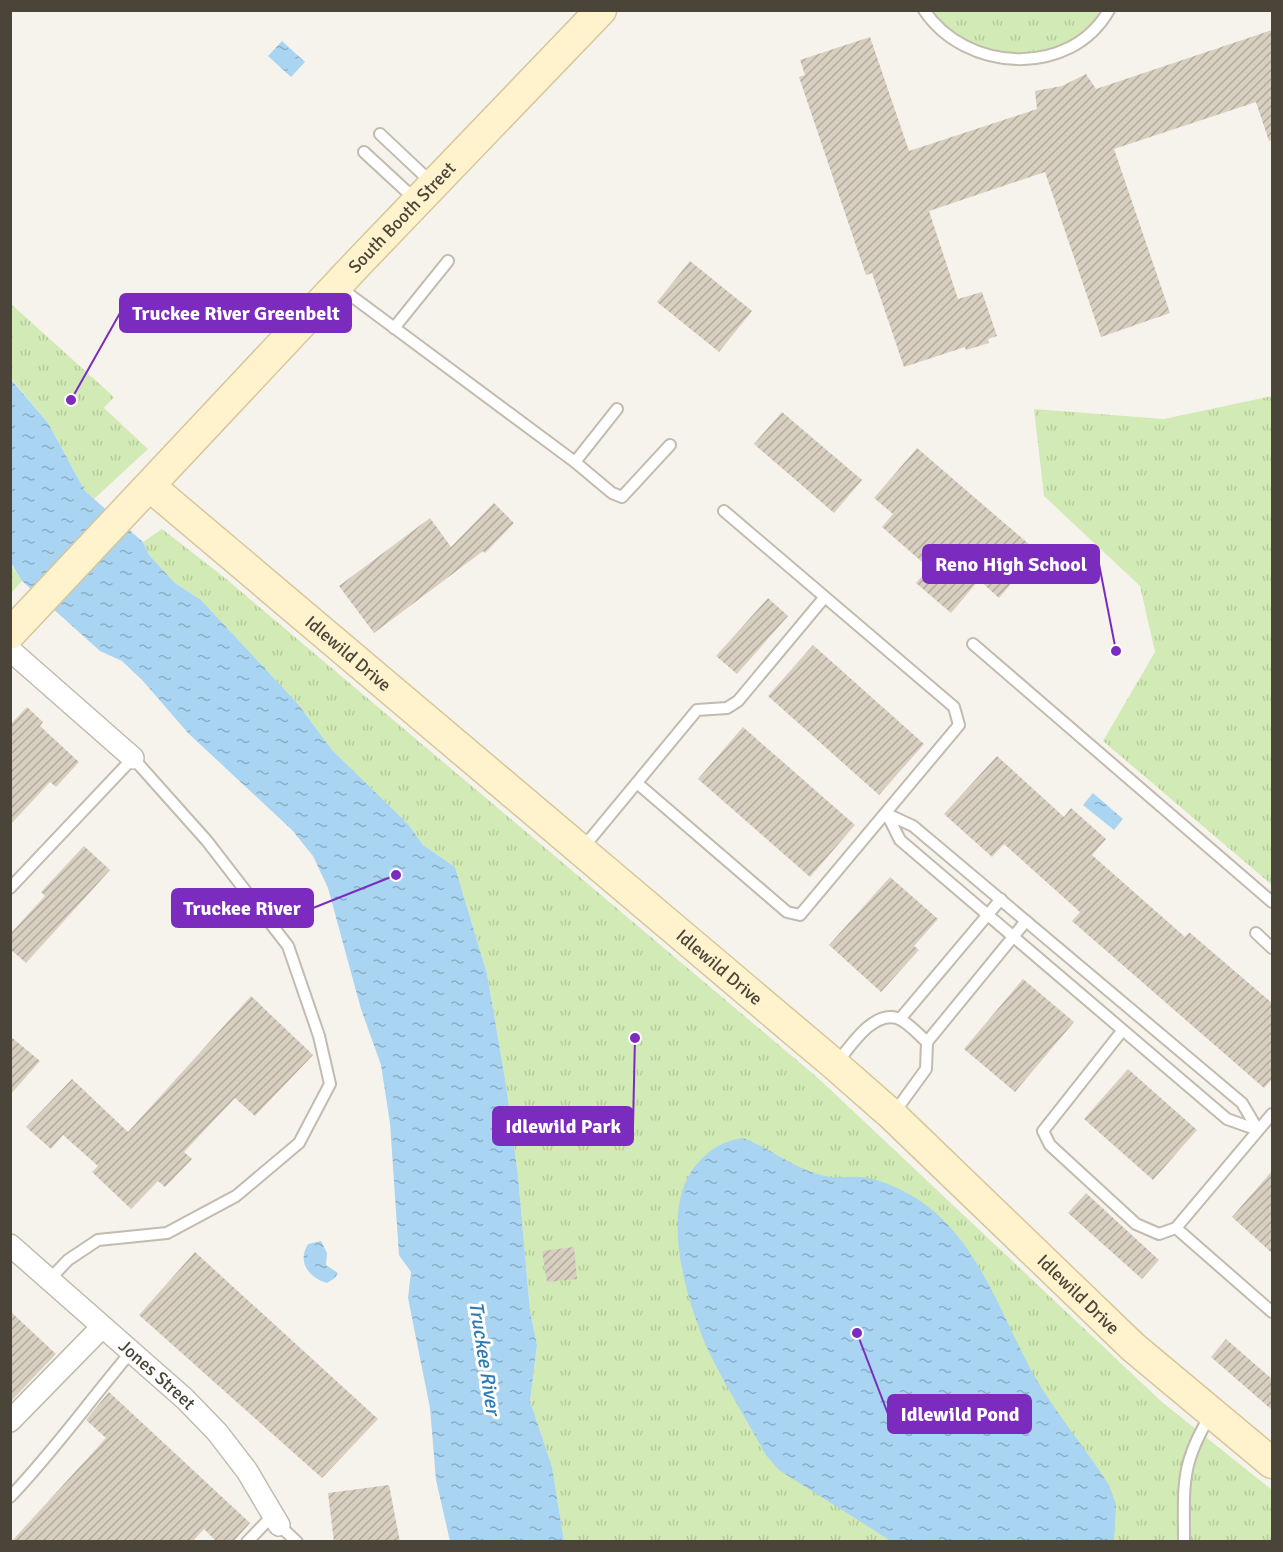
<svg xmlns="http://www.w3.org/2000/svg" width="1283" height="1552" font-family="Signika,sans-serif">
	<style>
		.grass { fill: url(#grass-tufts) }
		.water { fill: url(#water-ripples) }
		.building { fill: url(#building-hatch) }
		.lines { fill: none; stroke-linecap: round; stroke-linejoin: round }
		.lane-casing { stroke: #c2bbae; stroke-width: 14 }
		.street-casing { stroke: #c2bbae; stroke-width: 24 }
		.secondary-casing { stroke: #d6c79b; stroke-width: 33 }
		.lane { stroke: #fff; stroke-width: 10 }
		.street { stroke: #fff; stroke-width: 21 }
		.secondary { stroke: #fff3cd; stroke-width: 30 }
		.labels { text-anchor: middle; stroke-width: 6; stroke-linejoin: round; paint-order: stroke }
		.street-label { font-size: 18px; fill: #4b4439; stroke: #fff }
		.water-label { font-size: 20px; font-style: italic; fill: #2e7ab2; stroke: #fff }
		.leader { fill: none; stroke: #7b2cbf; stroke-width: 2 }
		.callout-dot { fill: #7b2cbf; stroke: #fff; stroke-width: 2 }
		.callout { fill: #7b2cbf; stroke: #7b2cbf; stroke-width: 2 }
		.callout-label { font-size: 20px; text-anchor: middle; font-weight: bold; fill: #fff }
	</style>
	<defs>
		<pattern id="grass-tufts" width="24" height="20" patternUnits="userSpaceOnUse" patternTransform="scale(1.5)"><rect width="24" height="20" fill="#d2eab5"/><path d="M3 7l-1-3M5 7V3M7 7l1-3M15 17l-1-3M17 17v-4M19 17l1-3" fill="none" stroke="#b6ca9c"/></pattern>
		<pattern id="water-ripples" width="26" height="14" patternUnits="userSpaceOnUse" patternTransform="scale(1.5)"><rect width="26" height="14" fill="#a9d4f2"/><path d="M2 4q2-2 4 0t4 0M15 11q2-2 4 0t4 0" fill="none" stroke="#8caec5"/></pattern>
		<pattern id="building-hatch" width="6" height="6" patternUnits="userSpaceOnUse" patternTransform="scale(1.5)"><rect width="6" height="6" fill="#d8cfc1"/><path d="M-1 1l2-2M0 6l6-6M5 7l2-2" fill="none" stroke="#b1aa9e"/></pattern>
	</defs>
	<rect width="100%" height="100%" fill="#f6f3ec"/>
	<g class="grass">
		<polygon points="924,11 1109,11 1091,32 1051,55 982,54"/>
		<polygon points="10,303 114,397 104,408 148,449 94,499 85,491 48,423 11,378"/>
		<polygon points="1272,396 1272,885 1103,741 1155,652 1140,586 1044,496 1034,409 1164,419"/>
		<polygon points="162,529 225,578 818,1078 1162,1402 1272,1490 1272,1541 564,1541 552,1467 530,1401 537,1345 530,1311 518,1176 506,1085 487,974 455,867 423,845 408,824 332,750 298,704 201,600 175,583 149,555 143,542"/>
		<polygon points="10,563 22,581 11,593 10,593"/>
	</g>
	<g class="water">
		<polygon points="282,41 305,62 291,77 268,56"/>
		<polygon points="10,378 48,423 85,491 143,542 149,555 175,583 201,600 298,704 332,750 408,824 423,845 455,867 487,974 506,1085 518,1176 530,1311 537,1345 530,1401 552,1467 564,1541 450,1541 436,1480 430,1408 408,1298 411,1272 399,1255 390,1123 381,1065 361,1009 328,888 313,856 292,830 188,733 143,681 122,661 100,651 22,581 11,563"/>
		<polygon points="1093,793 1123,819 1114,830 1083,805"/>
		<path d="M743 1138C772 1149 800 1173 830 1177 839 1178 849 1176 858 1177 875 1178 890 1184 905 1192 977 1229 999 1314 1036 1379 1058 1416 1086 1449 1109 1485L1116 1504 1114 1541H891L779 1470 766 1455C746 1418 722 1381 705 1343 685 1295 659 1207 697 1164 710 1149 723 1141 743 1138Z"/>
		<path d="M321 1241 327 1253 326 1265 338 1273 335 1278 327 1283C308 1277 297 1262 308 1244Z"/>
	</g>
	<g class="building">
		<polygon points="1272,30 1272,140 1269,141 1256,102 1114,149 1170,313 1101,337 1045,172 929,211 958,299 982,292 997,336 988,339 989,343 966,350 965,347 904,367 872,273 866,275 799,77 805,75 800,60 870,37 909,151 1037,109 1035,91 1062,86 1086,74 1096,89"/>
		<polygon points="690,261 752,311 719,352 657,302"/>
		<polygon points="782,412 862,480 834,513 754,444"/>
		<polygon points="917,448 1038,552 999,598 979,580 951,613 916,583 929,568 882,527 893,514 874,498"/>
		<polygon points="494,503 514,523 485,553 483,551 374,633 339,586 430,518 451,547"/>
		<polygon points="768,598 788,616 737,674 716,656"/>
		<polygon points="813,645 924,744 879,795 768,696"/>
		<polygon points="27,707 43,722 40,726 79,762 56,787 50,782 10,825 10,725"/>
		<polygon points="743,727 855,825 810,877 698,779"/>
		<polygon points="997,756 1064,817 1071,808 1106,839 1092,855 1185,937 1189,932 1272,1003 1272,1079 1264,1088 1072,921 1080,912 1004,844 992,857 944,814"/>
		<polygon points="84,846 110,870 26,963 10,949 10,934 45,896 41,892"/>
		<polygon points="890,877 938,919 914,946 919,950 881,992 829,945"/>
		<polygon points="1023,979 1074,1022 1015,1092 964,1049"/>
		<polygon points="251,996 313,1055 255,1116 235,1098 184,1152 192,1159 165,1187 158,1181 131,1209 92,1172 98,1166 63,1135 51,1149 26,1127 72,1079 128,1132"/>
		<polygon points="10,1036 40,1061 10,1095"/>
		<polygon points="1128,1069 1197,1130 1153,1180 1084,1119"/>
		<polygon points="1272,1171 1272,1253 1232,1217"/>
		<polygon points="1086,1193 1159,1260 1142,1279 1068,1213"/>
		<polygon points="574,1247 577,1279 547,1282 542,1251"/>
		<polygon points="195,1252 378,1419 322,1478 139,1315"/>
		<polygon points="10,1311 56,1354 10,1402"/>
		<polygon points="1226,1339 1272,1379 1272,1410 1211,1357"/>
		<polygon points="109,1392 250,1523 233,1542 217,1542 204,1529 192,1542 11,1542 106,1438 86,1420"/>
		<polygon points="389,1485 400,1542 334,1542 328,1493"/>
	</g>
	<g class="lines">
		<defs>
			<g id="lane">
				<path d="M924 10C965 72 1070 79 1109 10"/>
				<polyline points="380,134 431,182"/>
				<polyline points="364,152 417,201"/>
				<polyline points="338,286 575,462 612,493 622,497 670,445"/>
				<polyline points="394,328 448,261"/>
				<polyline points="575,462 617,409"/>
				<polyline points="973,644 1272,902"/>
				<polyline points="637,783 787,912 800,915 959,725 954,707 724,511"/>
				<polyline points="887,814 900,840 1227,1119 1258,1130"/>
				<polyline points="887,814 913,826 1242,1103 1258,1130"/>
				<polyline points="582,849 697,710 727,708 738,701 824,598"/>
				<polyline points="10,888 133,758 207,841 288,946 319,1036 330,1084 299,1143 236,1196 167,1233 98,1240 68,1260 49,1280"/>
				<polyline points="1256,933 1272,948"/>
				<polyline points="900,1019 1001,899"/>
				<polyline points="1122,1031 1043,1131 1050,1145 1136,1224 1159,1234 1176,1228 1272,1114"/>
				<polyline points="927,1042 1026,921"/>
				<path d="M836 1064C850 1047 872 1011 897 1018 908 1022 918 1034 927 1042L926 1069 894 1113"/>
				<polyline points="1176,1228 1272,1312"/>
				<path d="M10 1497C54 1451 90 1400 131 1352"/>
				<polyline points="279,1525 297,1542"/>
				<polyline points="247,1542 273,1515"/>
				<path d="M1184 1542C1184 1485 1180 1465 1211 1414"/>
			</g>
			<g id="street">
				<polyline points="10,650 133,758"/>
				<path id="s1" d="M10 1245 185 1399 217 1432 247 1471 279 1525"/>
				<polyline points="10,1421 102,1327"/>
			</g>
			<g id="secondary">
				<path id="s2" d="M151 487 835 1065 892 1115 1133 1347 1272 1463"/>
				<path id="s3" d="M10 634 361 260 601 10"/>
			</g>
		</defs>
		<use href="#lane" class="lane-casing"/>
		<use href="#street" class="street-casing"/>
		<use href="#secondary" class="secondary-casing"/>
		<use href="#lane" class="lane"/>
		<use href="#street" class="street"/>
		<use href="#secondary" class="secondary"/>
	</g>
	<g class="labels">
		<g class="street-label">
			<text dy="6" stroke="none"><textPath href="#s3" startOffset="572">South Booth Street</textPath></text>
			<text dy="6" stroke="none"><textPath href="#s2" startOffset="258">Idlewild Drive</textPath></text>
			<text dy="6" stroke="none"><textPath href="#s2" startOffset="744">Idlewild Drive</textPath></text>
			<text dy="6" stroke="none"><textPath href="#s2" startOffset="1230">Idlewild Drive</textPath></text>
			<text dy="6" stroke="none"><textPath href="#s1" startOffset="196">Jones Street</textPath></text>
		</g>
		<g class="water-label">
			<text transform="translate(485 1358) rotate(81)" y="7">Truckee River</text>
		</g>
	</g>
	<path class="leader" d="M71 400L120 313M1116 651L1099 564M396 875L313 908M635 1038L633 1126M857 1333L888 1414"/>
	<g class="callout-dot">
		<circle cx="71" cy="400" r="6"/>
		<circle cx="1116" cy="651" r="6"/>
		<circle cx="396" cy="875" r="6"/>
		<circle cx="635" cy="1038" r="6"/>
		<circle cx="857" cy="1333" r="6"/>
	</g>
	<g class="callout">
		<rect x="120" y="294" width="231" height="38" rx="6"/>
		<rect x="923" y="545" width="176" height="38" rx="6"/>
		<rect x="172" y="889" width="141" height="38" rx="6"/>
		<rect x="493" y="1107" width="140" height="38" rx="6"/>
		<rect x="888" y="1395" width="143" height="38" rx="6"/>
	</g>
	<g class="callout-label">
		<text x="236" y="320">Truckee River Greenbelt</text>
		<text x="1011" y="571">Reno High School</text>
		<text x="242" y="915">Truckee River</text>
		<text x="563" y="1133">Idlewild Park</text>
		<text x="960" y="1421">Idlewild Pond</text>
	</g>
	<rect width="1283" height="1552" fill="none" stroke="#4b4439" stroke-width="24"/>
</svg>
